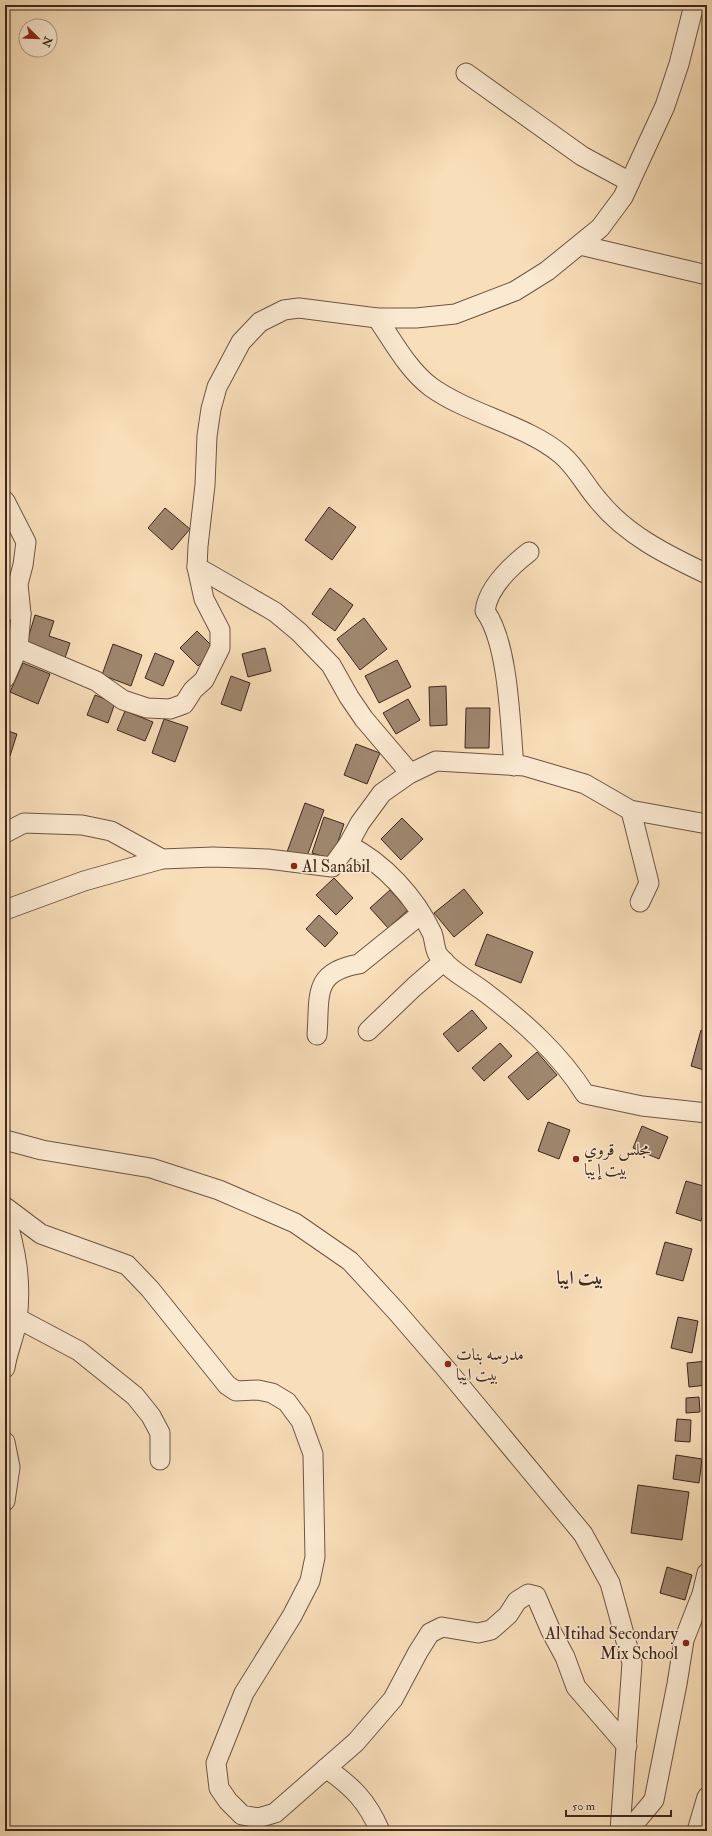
<svg xmlns="http://www.w3.org/2000/svg" width="712" height="1836" font-family="'IM FELL Double Pica',Amiri,serif">
	<style>
		.building { fill: #9f876f; stroke: #3e271e }
		.lines { fill: none; stroke-linecap: round; stroke-linejoin: round }
		.minor-casing { stroke: #6d5545; stroke-width: 21 }
		.minor { stroke: #fbead2; stroke-width: 19 }
		.poi-dot { fill: #8f2418; stroke: #fbead2; stroke-width: 1.5 }
		.labels { text-anchor: middle; stroke-width: 3; stroke-linejoin: round; paint-order: stroke }
		.poi-label { font-size: 17px; fill: #3e271e; stroke: #fbead2; text-anchor: start }
		.quarter-label { font-size: 19px; font-weight: bold; fill: #3e271e; stroke: #fbead2 }
	</style>
	<rect width="100%" height="100%" fill="#f9dfb9"/>
	<filter id="stains"><feTurbulence type="fractalNoise" baseFrequency=".005" numOctaves="4"/><feColorMatrix values="0 0 0 0 .2 0 0 0 0 .09 0 0 0 0 .02 0 0 0 .5 -.17"/></filter>
	<radialGradient id="worn" r=".72"><stop offset=".6" stop-color="#630" stop-opacity="0"/><stop offset="1" stop-color="#630" stop-opacity=".3"/></radialGradient>
	<g class="building">
		<polygon points="329,507 356,527 332,560 305,540"/>
		<polygon points="165,508 190,529 172,550 148,528"/>
		<polygon points="330,588 353,605 335,631 312,614"/>
		<polygon points="35,615 54,621 49,636 70,643 65,658 26,645"/>
		<polygon points="364,618 387,649 360,670 337,639"/>
		<polygon points="197,631 215,649 198,666 180,648"/>
		<polygon points="113,644 142,655 131,686 102,675"/>
		<polygon points="265,648 271,671 248,677 242,654"/>
		<polygon points="155,653 174,661 163,686 145,678"/>
		<polygon points="397,660 411,687 379,703 365,676"/>
		<polygon points="23,663 50,674 38,704 10,692"/>
		<polygon points="231,676 250,683 241,711 221,704"/>
		<polygon points="446,686 447,725 430,726 429,687"/>
		<polygon points="95,695 115,703 108,723 87,715"/>
		<polygon points="408,699 420,720 396,734 383,713"/>
		<polygon points="466,708 490,708 489,748 465,748"/>
		<polygon points="125,711 153,722 145,741 117,730"/>
		<polygon points="164,719 188,727 175,762 152,753"/>
		<polygon points="5,730 17,734 10,756 5,754"/>
		<polygon points="356,744 380,753 367,784 344,775"/>
		<polygon points="305,803 324,810 306,859 287,852"/>
		<polygon points="324,817 344,824 332,859 312,853"/>
		<polygon points="402,818 423,839 401,860 381,839"/>
		<polygon points="334,878 353,898 336,915 316,895"/>
		<polygon points="464,889 483,913 454,937 434,913"/>
		<polygon points="390,890 408,910 388,928 370,908"/>
		<polygon points="319,915 338,933 325,947 306,929"/>
		<polygon points="487,934 533,952 521,983 475,965"/>
		<polygon points="472,1010 487,1028 458,1052 443,1034"/>
		<polygon points="701,1030 707,1032 707,1071 691,1066"/>
		<polygon points="500,1043 512,1056 484,1081 472,1068"/>
		<polygon points="537,1052 557,1075 528,1100 508,1077"/>
		<polygon points="548,1122 570,1130 559,1159 538,1151"/>
		<polygon points="642,1126 668,1137 659,1159 633,1148"/>
		<polygon points="686,1181 707,1187 707,1202 701,1221 676,1213"/>
		<polygon points="665,1242 692,1249 683,1281 656,1274"/>
		<polygon points="678,1317 698,1321 692,1353 671,1348"/>
		<polygon points="707,1361 707,1385 689,1387 687,1363"/>
		<polygon points="699,1397 700,1412 686,1413 686,1398"/>
		<polygon points="677,1419 691,1420 690,1442 675,1441"/>
		<polygon points="676,1455 702,1459 699,1483 673,1479"/>
		<polygon points="638,1485 689,1492 682,1540 631,1533"/>
		<polygon points="667,1567 692,1575 685,1600 660,1593"/>
	</g>
	<g class="lines">
		<defs>
			<g id="minor">
				<polyline points="466,73 582,156 630,182"/>
				<polyline points="580,245 707,275"/>
				<path d="M377 318C393 341 408 370 431 387 470 415 527 425 562 455 577 468 585 485 598 500 626 535 667 555 707 574"/>
				<polyline points="5,501 26,542 23,565 18,584 21,614 18,648 5,678"/>
				<polyline points="197,567 275,612 299,632 331,665 349,697 364,719 410,773"/>
				<polyline points="5,606 21,614"/>
				<polyline points="18,648 96,681 123,700 147,708 170,709 184,704 193,690 204,680 220,648 220,630 204,599 197,567 198,546 205,485 207,436 211,409 217,387 241,342 260,322 284,310 299,308 377,318 416,318 455,314 515,291 547,271 600,228 623,197 665,106 679,64 694,5"/>
				<path d="M514 766C510 724 509 644 485 611 488 587 511 566 529 552"/>
				<polyline points="631,811 649,883 640,902"/>
				<polyline points="5,833 24,823 82,825 111,831 162,859"/>
				<path d="M348 845C384 863 415 897 432 933 435 940 434 950 439 956 451 972 471 981 486 993 524 1022 560 1054 585 1094L642 1106 707 1113"/>
				<polyline points="5,910 84,881 162,859 213,857 268,859 332,867 348,845 360,823 382,793 409,774 436,761 524,766 585,784 630,810 707,824"/>
				<polyline points="368,1031 414,987 444,961"/>
				<path d="M317 1035C320 996 312 972 359 964L421 914"/>
				<polyline points="5,1140 42,1150 151,1168 219,1190 295,1223 350,1261 396,1311 447,1370 583,1534 610,1583 632,1663 620,1831"/>
				<polyline points="5,1207 41,1234 127,1265 150,1289 227,1385 236,1391 258,1390 272,1393 287,1402 301,1421 313,1454 315,1557 310,1581 292,1616 244,1693 216,1763 219,1788 228,1801 242,1815 258,1818 275,1813 356,1742 393,1699 418,1652 430,1633 442,1627 478,1633 491,1630 508,1615 517,1601 528,1594 536,1596 551,1631 565,1657 576,1687 627,1746"/>
				<path d="M5 1214C16 1250 22 1282 17 1320 15 1336 7 1352 5 1368"/>
				<polyline points="17,1318 79,1351 135,1396 151,1416 160,1433 160,1460"/>
				<polyline points="5,1442 10,1467 5,1501"/>
				<path d="M326 1768C353 1787 367 1801 380 1831"/>
				<polyline points="628,1831 654,1800 677,1684 684,1640 702,1594 707,1573"/>
				<polyline points="697,1831 707,1797"/>
			</g>
		</defs>
		<use href="#minor" class="minor-casing"/>
		<use href="#minor" class="minor"/>
	</g>
	<g class="poi-dot">
		<circle cx="294" cy="866" r="4"/>
		<circle cx="576" cy="1159" r="4"/>
		<circle cx="448" cy="1364" r="4"/>
		<circle cx="686" cy="1643" r="4"/>
	</g>
	<g class="labels">
		<g class="poi-label">
			<text x="302" y="872">Al Sanabil</text>
			<text x="584" y="1155">مجلس قروي<tspan x="584" dy="20">بيت إيبا</tspan></text>
			<text x="456" y="1360">مدرسه بنات<tspan x="456" dy="20">بيت ايبا</tspan></text>
			<text x="678" y="1639" text-anchor="end">Al Itihad Secondary<tspan x="678" dy="20">Mix School</tspan></text>
		</g>
		<g class="quarter-label">
			<text x="580" y="1284">بيت ايبا</text>
		</g>
	</g>
	<rect width="712" height="1836" fill="none" stroke="#f9dfb9" stroke-width="20"/>
	<rect x="6" y="6" width="700" height="1824" fill="none" stroke="#3e271e" stroke-width="2"/>
	<rect x="10" y="10" width="692" height="1816" fill="none" stroke="#3e271e"/>
	<g transform="translate(38 38) rotate(113)"><circle r="19" fill="#fbead2" stroke="#af9c8a"/>
	<path d="M0-3L7 15L0 10L-7 15Z" fill="#8f2418"/>
	<text y="-6" font-size="11" font-weight="bold" text-anchor="middle" fill="#3e271e">N</text>
	</g>
	<path d="M566 1810v6h105v-6" fill="none" stroke="#3e271e" stroke-width="2"/>
	<text x="572" y="1810" font-size="12" fill="#3e271e" stroke="#fbead2" stroke-width="3" paint-order="stroke">50 m</text>
	<rect width="100%" height="100%" filter="url(#stains)"/>
	<rect width="100%" height="100%" fill="url(#worn)"/>
</svg>
